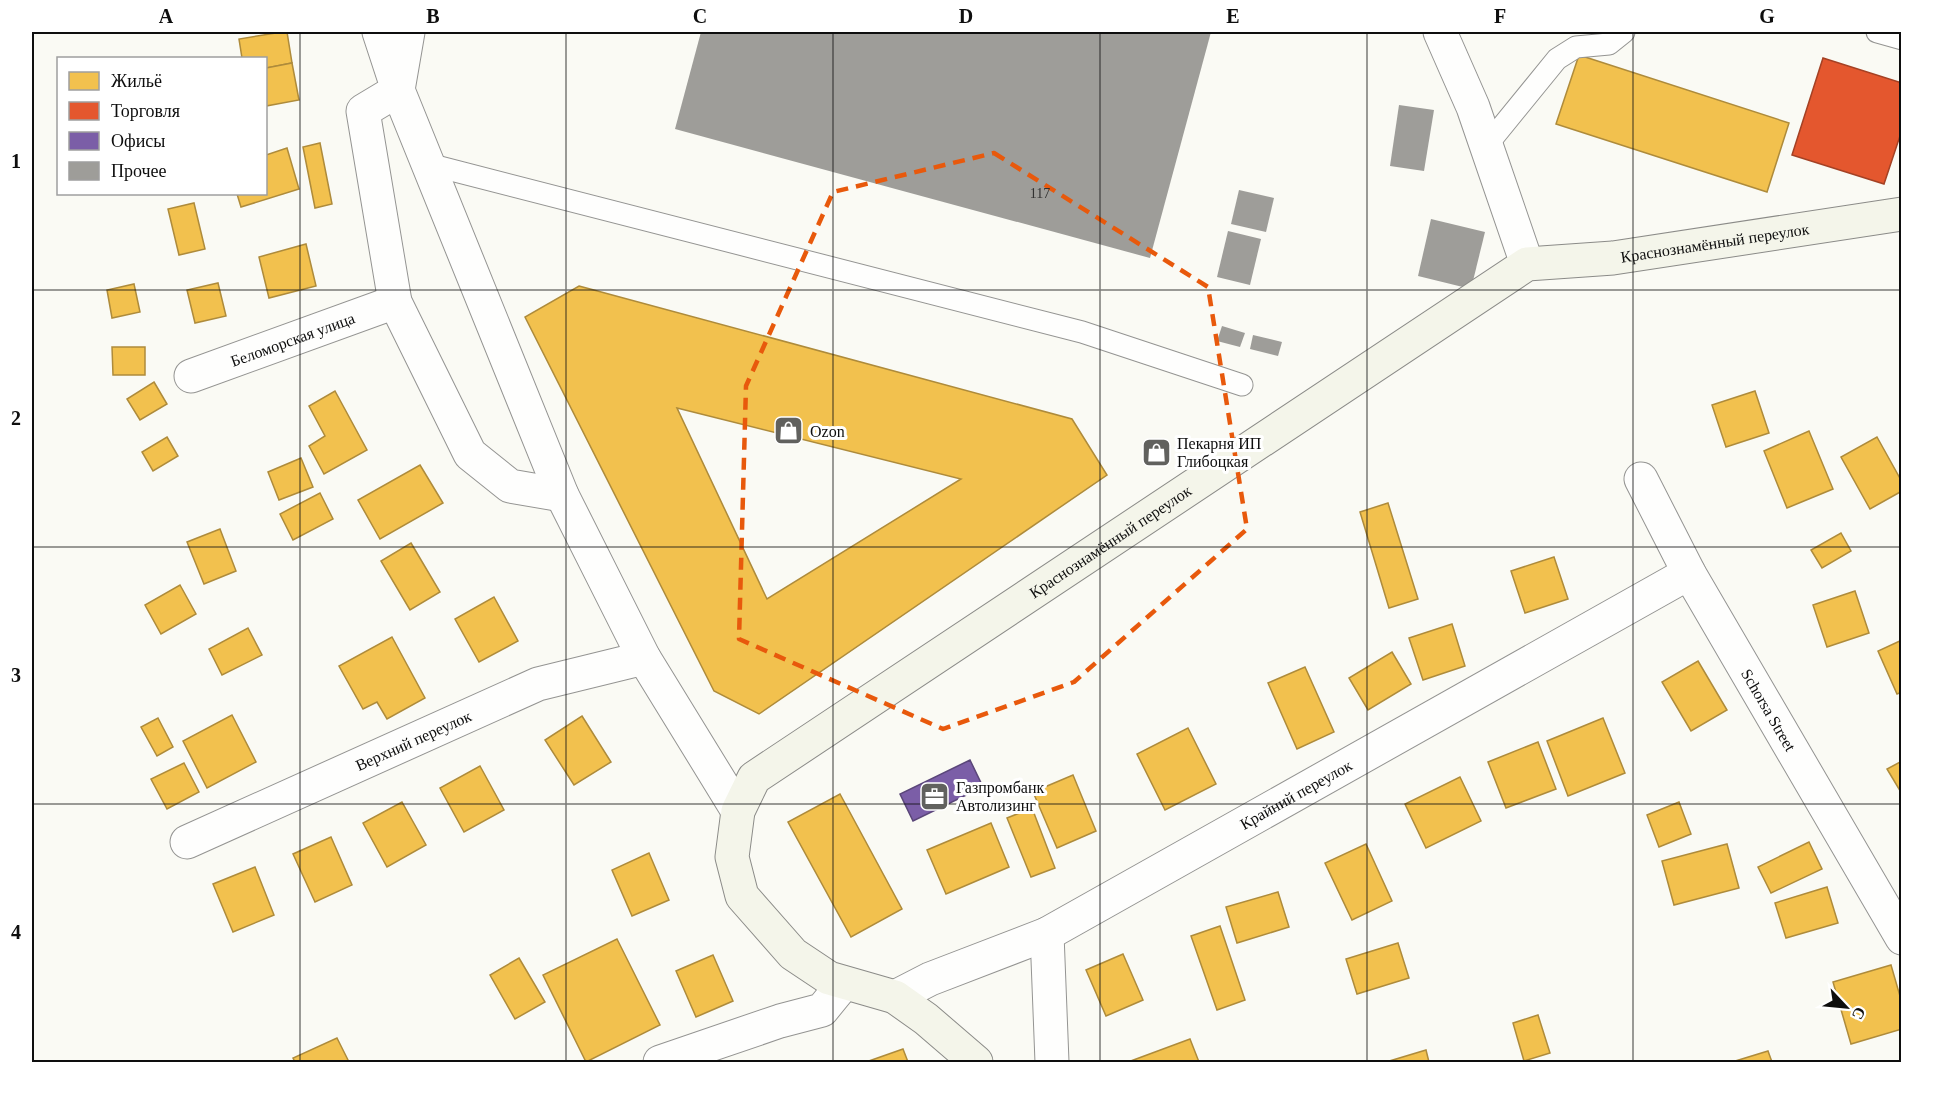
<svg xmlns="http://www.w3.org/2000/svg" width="1933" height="1094" font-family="'Times New Roman',serif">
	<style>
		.homes { fill: #f2c14e; stroke: #ae8b3b; stroke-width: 1.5; fill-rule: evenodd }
		.shops { fill: #e4572e; stroke: #a44124; stroke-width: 1.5 }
		.offices { fill: #7b5ea7; stroke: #5a4679; stroke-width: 1.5 }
		.building { fill: #9e9d99 }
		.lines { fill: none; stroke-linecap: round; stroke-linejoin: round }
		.lane-casing { stroke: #949492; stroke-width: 23 }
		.street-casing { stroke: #949492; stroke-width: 35 }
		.secondary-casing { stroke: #8b8b88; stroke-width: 35 }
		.lane { stroke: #fefefd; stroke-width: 21 }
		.street { stroke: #fefefd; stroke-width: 33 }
		.secondary { stroke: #f4f5ea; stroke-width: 33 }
		.marked { fill: none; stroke: #e8590c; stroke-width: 4.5; stroke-dasharray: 12 8; stroke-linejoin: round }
		.grid { fill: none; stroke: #0e0e0e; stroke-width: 1.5; stroke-opacity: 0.55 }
		.labels { text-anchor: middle; stroke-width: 6; stroke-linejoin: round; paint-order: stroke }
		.number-label { font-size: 14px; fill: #323231 }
		.street-label { font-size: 16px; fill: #0e0e0e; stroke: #fff }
		.poi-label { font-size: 16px; fill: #0e0e0e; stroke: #fff; text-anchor: start }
		.neatline { fill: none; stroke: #0e0e0e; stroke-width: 2 }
		.grid-label { font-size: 20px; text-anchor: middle; font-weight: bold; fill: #0e0e0e }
	</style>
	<rect width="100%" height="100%" fill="#fafaf4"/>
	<g class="homes">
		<polygon points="282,32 287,32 292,63 266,68 266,58 242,58 239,39"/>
		<polygon points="1579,55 1789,123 1767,192 1556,124"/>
		<polygon points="292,63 299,100 266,106 266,68"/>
		<polygon points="320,143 332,204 315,208 303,147"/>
		<polygon points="287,148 299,189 241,207 237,194 266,194 266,155"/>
		<polygon points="194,203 205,249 179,255 168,209"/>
		<polygon points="306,244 316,286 269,298 259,257"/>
		<polygon points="218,283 226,316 195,323 187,290"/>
		<polygon points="134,284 140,312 112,318 107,290"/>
		<path d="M579 286 1072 419 1107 475 759 714 714 691 525 317ZM677 408 961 479 767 599Z"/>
		<polygon points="112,347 145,347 145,375 113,375"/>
		<polygon points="154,382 167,404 140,420 127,399"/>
		<polygon points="335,391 367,450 324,474 309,446 325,436 309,406"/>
		<polygon points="1755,391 1769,433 1726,447 1712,405"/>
		<polygon points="1809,431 1833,489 1787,508 1764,451"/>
		<polygon points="167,437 178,456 153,471 142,452"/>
		<polygon points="1877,437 1902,482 1902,491 1870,509 1841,457"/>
		<polygon points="301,458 313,487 279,500 268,472"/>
		<polygon points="420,465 443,503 380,539 358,500"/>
		<polygon points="320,493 333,519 293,540 280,514"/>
		<polygon points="1388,503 1418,599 1389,608 1360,512"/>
		<polygon points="220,529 236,571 204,584 187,542"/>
		<polygon points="1841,533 1851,551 1822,568 1811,550"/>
		<polygon points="411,543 440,592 410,610 381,561"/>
		<polygon points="1554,557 1568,599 1525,613 1511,571"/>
		<polygon points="180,585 196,614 161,634 145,605"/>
		<polygon points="1855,591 1869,633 1827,647 1813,605"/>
		<polygon points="494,597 518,641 479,662 455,619"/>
		<polygon points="1452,624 1465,666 1423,680 1409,638"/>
		<polygon points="248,628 262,655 222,675 209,649"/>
		<polygon points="392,637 425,698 387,719 377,702 363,709 339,666"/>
		<polygon points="1902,640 1902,692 1897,694 1878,651"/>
		<polygon points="1392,652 1411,684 1368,710 1349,678"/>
		<polygon points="1698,661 1727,710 1691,731 1662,682"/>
		<polygon points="1305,667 1334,732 1297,749 1268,683"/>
		<polygon points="232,715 256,762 207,788 183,741"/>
		<polygon points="582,716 611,762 574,785 545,740"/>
		<polygon points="158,718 173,747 157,756 141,727"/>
		<polygon points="1603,718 1625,773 1568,796 1547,741"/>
		<polygon points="1188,728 1216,784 1165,810 1137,754"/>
		<polygon points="1538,742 1556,789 1506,808 1488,762"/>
		<polygon points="1902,761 1902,794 1887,769"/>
		<polygon points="184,763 199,792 167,809 151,779"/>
		<polygon points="480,766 504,810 464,832 440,788"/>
		<polygon points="1073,775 1096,831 1057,848 1033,792"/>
		<polygon points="1460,777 1481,821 1426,848 1405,804"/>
		<polygon points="840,794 902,909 851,937 788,822"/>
		<polygon points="402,802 426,845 387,867 363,823"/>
		<polygon points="1679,802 1691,834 1659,847 1647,815"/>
		<polygon points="1032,808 1055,868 1031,877 1007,818"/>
		<polygon points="991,823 1009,867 946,894 927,850"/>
		<polygon points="331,837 352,885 315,902 293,854"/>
		<polygon points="1809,842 1822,869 1771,893 1758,867"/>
		<polygon points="1366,844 1392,901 1352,920 1325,863"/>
		<polygon points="1727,844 1739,888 1674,905 1662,861"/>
		<polygon points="649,853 669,900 632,916 612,870"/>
		<polygon points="255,867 274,915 233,932 213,884"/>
		<polygon points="1827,887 1838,923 1786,938 1775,903"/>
		<polygon points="1278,892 1289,927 1237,943 1226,907"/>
		<polygon points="1220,926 1245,1000 1217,1010 1191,936"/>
		<polygon points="617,939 660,1025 586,1062 543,975"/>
		<polygon points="1398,943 1409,978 1357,994 1346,959"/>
		<polygon points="1123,954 1143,1000 1106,1016 1086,970"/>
		<polygon points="713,955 733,1001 696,1017 676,971"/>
		<polygon points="519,958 545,1002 515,1019 490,975"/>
		<polygon points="1891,965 1902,1003 1902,1029 1851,1044 1833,982"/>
		<polygon points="1538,1015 1550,1053 1524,1061 1513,1023"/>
		<polygon points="337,1038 349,1062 295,1062 293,1058"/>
		<polygon points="1190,1039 1199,1062 1128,1062"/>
		<polygon points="903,1049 908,1062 866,1062"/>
		<polygon points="1426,1050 1429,1062 1386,1062"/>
		<polygon points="1768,1051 1772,1062 1732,1062"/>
	</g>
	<polygon class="shops" points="1823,58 1902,83 1902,130 1884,184 1792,155"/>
	<polygon class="offices" points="970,760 983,787 913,821 900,794"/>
	<g class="building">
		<polygon points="701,32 1211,32 1150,258 675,129"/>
		<polygon points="1399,105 1434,110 1424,171 1390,166"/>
		<polygon points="1239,190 1274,198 1266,232 1231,224"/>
		<polygon points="1431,219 1485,232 1471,289 1418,276"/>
		<polygon points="1228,231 1261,239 1250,285 1217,277"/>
		<polygon points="1222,326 1245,333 1240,347 1217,341"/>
		<polygon points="1253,335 1282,342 1278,356 1250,349"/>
	</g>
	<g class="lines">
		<defs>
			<g id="lane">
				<polyline points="1877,32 1902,39"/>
				<polyline points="1487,145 1557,59 1576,47 1609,44 1624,32"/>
				<polyline points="428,164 1082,332 1242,385"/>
			</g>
			<g id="street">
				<polyline points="379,32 398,90 363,111 395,302 470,454 510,486 562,495"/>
				<polyline points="408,32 398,90 562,495 644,658 738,811"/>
				<polyline points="1440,32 1473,107 1527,264"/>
				<path id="s1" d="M191 376 395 302"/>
				<path id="s2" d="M1641 479 1689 573 1902 938"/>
				<path id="s3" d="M187 842 538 684 644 658"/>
				<polyline points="1047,934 1052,1062"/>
				<path id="s4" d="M895 997 930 979 1047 934 1689 573"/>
				<polyline points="660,1062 780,1021 822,1010 844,983"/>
			</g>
			<g id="secondary">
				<path id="s5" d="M976 1062 926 1019 895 997 829 978 793 954 742 896 732 857 738 811 754 778 1527 264 1613 258 1902 214"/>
			</g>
		</defs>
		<use href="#lane" class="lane-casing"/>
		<use href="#street" class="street-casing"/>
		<use href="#secondary" class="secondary-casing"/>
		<use href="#lane" class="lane"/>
		<use href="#street" class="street"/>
		<use href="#secondary" class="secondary"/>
	</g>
	<path class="marked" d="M994 153 1208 287 1247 529 1074 682 943 729 739 639 746 386 833 192Z"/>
	<path class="grid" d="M300 32V1062M566 32V1062M833 32V1062M1100 32V1062M1367 32V1062M1633 32V1062M32 290H1902M32 547H1902M32 804H1902"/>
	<defs>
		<symbol id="shop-square" viewBox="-11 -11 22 22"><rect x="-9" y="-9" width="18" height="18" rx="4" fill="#61615e" stroke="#fff"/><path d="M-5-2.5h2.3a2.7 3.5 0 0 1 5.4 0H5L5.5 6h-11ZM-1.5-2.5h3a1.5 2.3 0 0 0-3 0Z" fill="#fff"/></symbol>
		<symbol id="office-square" viewBox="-11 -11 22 22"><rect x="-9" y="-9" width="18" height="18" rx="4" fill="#61615e" stroke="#fff"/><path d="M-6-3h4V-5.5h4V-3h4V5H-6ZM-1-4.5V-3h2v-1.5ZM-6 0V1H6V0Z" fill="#fff"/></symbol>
	</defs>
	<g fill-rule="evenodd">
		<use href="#shop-square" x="772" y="414" width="33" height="33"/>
		<use href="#shop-square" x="1140" y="436" width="33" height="33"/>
		<use href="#office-square" x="918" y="780" width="33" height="33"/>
	</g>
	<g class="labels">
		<g class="number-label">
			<text x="1040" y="198">117</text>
		</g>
		<g class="street-label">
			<text dy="6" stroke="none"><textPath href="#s5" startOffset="1534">Краснознамённый переулок</textPath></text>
			<text dy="6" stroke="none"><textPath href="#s1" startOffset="108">Беломорская улица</textPath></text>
			<text dy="6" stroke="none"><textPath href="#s5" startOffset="844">Краснознамённый переулок</textPath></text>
			<text dy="6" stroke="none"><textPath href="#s2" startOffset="264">Schorsa Street</textPath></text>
			<text dy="6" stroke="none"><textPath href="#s3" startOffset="248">Верхний переулок</textPath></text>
			<text dy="6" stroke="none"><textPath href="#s4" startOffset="450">Крайний переулок</textPath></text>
		</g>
		<g class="poi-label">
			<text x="810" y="437">Ozon</text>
			<text x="1177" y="449">Пекарня ИП<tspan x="1177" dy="18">Глибоцкая</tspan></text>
			<text x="956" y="793">Газпромбанк<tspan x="956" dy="18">Автолизинг</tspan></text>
		</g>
	</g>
	<rect width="1933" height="1094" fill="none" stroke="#ffffff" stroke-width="66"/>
	<rect x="57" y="57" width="210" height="138" fill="#ffffff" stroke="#9f9f9f" stroke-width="1.5"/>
	<rect x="69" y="72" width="30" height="18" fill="#f2c14e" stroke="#9f9f9f" stroke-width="1.5"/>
	<text x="111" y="87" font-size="18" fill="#0e0e0e">Жильё</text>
	<rect x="69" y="102" width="30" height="18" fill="#e4572e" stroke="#9f9f9f" stroke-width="1.5"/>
	<text x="111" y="117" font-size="18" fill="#0e0e0e">Торговля</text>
	<rect x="69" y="132" width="30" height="18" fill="#7b5ea7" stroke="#9f9f9f" stroke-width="1.5"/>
	<text x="111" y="147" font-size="18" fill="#0e0e0e">Офисы</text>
	<rect x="69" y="162" width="30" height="18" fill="#9e9d99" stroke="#9f9f9f" stroke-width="1.5"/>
	<text x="111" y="177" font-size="18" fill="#0e0e0e">Прочее</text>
	<g transform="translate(1846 1007) rotate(116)" stroke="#ffffff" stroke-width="4.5" paint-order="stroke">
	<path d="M0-4.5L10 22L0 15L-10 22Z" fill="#0e0e0e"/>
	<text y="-9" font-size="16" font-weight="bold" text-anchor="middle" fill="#0e0e0e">С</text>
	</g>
	<rect x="33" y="33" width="1867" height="1028" class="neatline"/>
	<g class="grid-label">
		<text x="166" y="23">A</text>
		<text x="433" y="23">B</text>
		<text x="700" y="23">C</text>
		<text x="966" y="23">D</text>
		<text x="1233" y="23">E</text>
		<text x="1500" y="23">F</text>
		<text x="1767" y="23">G</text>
		<text x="16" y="168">1</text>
		<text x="16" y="425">2</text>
		<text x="16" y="682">3</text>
		<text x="16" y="939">4</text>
	</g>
</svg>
